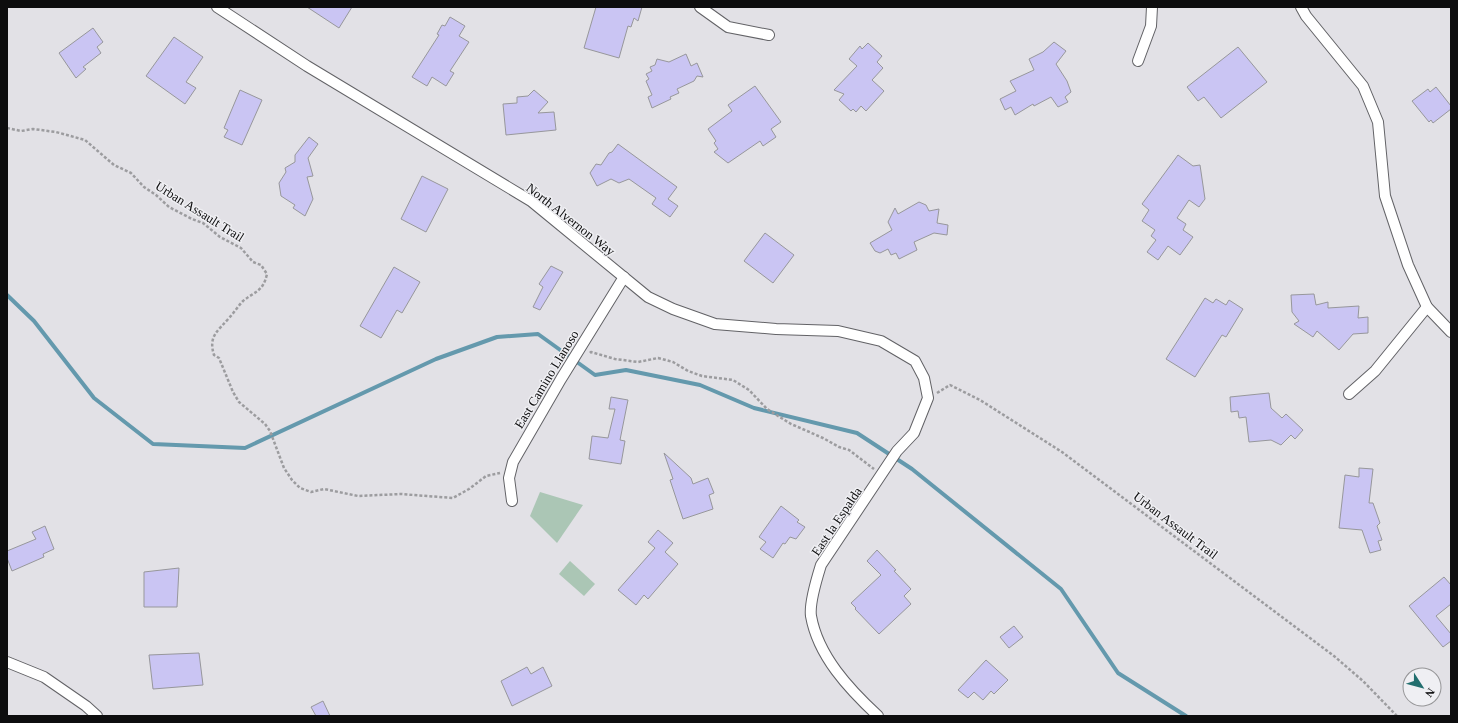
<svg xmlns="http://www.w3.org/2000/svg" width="1458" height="723" font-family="'Times New Roman',serif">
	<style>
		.green { fill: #abc6b5 }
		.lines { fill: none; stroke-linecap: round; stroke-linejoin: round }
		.stream { stroke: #6499ad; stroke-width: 4 }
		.building { fill: #cac5f3; stroke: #97979b }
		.street-casing { stroke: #626266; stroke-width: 12 }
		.path { stroke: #9c9c9f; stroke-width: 2.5; stroke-dasharray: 3 2; stroke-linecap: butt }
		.street { stroke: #fff; stroke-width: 10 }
		.labels { text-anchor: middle; stroke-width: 3; stroke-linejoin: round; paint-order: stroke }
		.street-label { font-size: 13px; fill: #0d0d0e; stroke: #efeff3 }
	</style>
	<rect width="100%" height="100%" fill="#e2e1e6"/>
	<g class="green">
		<polygon points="540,492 583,505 557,543 530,516"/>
		<polygon points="570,561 595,584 584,596 559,574"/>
	</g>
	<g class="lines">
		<polyline class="stream" points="7,295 34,321 94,398 153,444 245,448 436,359 497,337 538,334 595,375 626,370 700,385 754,408 857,433 912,469 1061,589 1118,673 1186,716"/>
	</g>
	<g class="building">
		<polygon points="307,7 352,7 339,28"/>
		<polygon points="596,7 642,7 638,21 634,18 631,27 628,26 619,58 584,48"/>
		<polygon points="450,17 465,26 459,36 469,42 450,71 454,73 446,86 432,77 427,86 412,77 439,35 437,34 442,25 445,26"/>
		<polygon points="93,28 103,42 97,47 101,53 83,67 86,69 76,78 59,53"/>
		<polygon points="174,37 203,57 186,82 196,88 185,104 146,76"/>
		<polygon points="1054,42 1066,51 1056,64 1067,81 1071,92 1065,97 1068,102 1058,107 1051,97 1034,106 1033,104 1015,115 1011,107 1005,110 1000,99 1016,91 1010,81 1034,70 1029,59 1043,52"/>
		<polygon points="868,43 882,56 877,62 883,68 872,80 884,91 866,111 861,106 856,112 853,109 851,111 839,100 844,94 834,90 857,66 849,59 860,46 862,49"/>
		<polygon points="1238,47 1267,82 1221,118 1204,97 1198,101 1187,87"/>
		<polygon points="686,54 691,66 697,63 703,77 697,76 694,81 677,89 679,93 670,97 671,99 652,108 648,97 652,95 646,81 649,79 646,74 652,71 650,67 655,65 657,59 669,62"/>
		<polygon points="755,86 781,122 771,129 776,137 763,146 760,141 728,163 714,152 718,149 714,143 716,141 708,129 732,111 728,105"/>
		<polygon points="1436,87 1451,106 1451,109 1433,123 1431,120 1429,122 1412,101 1428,89 1430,92"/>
		<polygon points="240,90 262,100 242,145 224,137 228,130 224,128"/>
		<polygon points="534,90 548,102 538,113 554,112 556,130 506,135 503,104 517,103 517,97 528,96"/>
		<polygon points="309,137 318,144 308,158 313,176 307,177 313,199 305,216 293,208 295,205 281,196 279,183 286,172 285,168 295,162 295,155"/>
		<polygon points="618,144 677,187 668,199 678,206 670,217 652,204 656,198 629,179 619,183 611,179 597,186 590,173 596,164 601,165 609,153 612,152"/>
		<polygon points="1178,155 1193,166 1200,165 1205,199 1199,207 1189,200 1177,218 1186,224 1183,230 1193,237 1180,255 1168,246 1158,260 1147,252 1156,240 1151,236 1155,230 1142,221 1149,210 1142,204"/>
		<polygon points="422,176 448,189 426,232 401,219"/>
		<polygon points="919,202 926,205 929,211 939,209 937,223 948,225 947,235 934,233 914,242 917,250 899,259 896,253 891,255 888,249 880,253 875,251 870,243 892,230 888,222 895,208 898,214"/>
		<polygon points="765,233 794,255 773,283 744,261"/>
		<polygon points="551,266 563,272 540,310 533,307 543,287 539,284"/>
		<polygon points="394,267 420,282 402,313 397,310 381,338 360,326"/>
		<polygon points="1314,294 1316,305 1328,302 1328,308 1359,306 1358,318 1368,317 1368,333 1353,334 1339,350 1317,331 1313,337 1294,324 1299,321 1292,312 1291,295"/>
		<polygon points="1205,298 1213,303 1216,299 1226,305 1229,300 1243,309 1226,337 1222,335 1195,377 1166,359"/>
		<polygon points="1269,393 1271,408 1282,418 1286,414 1303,430 1295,439 1291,435 1281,445 1271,440 1249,442 1246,417 1239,418 1238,411 1231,412 1230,397"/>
		<polygon points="611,397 628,400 620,440 625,441 621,464 589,459 592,436 608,438 615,409 609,409"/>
		<polygon points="664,453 691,478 693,484 708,478 714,493 709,495 713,509 683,519 670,480 673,479"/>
		<polygon points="1359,468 1373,469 1369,503 1373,503 1380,523 1377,526 1382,540 1378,541 1381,550 1370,553 1362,530 1339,528 1345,475 1359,477"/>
		<polygon points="781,506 799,520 797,522 805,527 796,539 790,537 785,544 783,543 773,558 760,549 766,542 759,537"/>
		<polygon points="45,526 54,549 43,554 44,557 12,571 7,558 7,551 36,539 32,532"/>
		<polygon points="658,530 673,543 665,552 678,564 648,599 644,595 636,605 618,590 655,548 648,542"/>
		<polygon points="877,550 896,570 894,571 911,589 904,596 911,604 879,634 855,609 856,608 851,603 881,575 867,561"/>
		<polygon points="179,568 177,607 144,607 144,572"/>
		<polygon points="1444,577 1451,585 1451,604 1436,616 1451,634 1451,641 1443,647 1409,606"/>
		<polygon points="1014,626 1023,637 1009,648 1000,637"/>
		<polygon points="199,653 203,685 153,689 149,655"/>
		<polygon points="986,660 1008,680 994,694 991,691 983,700 974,692 968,698 958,690"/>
		<polygon points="527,667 531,674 543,667 552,686 512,706 501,681"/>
		<polygon points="323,701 330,716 316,716 311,707"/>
	</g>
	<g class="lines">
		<defs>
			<g id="street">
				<path d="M217 7 307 66 531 201 648 297 673 309 715 324 776 329 838 331 881 341 915 361 924 378 928 398 914 433 897 451 821 565C817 578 809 603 811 616 818 656 849 689 878 716"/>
				<polyline points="700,7 728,27 769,35"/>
				<polyline points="1301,7 1306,16 1363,86 1378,122 1385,196 1408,265 1427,307 1451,332"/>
				<polyline points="1138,61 1151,26 1152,7"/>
				<polyline points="1349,394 1375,371 1427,307"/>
				<polyline points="512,501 509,478 513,462 561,379 624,277"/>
				<polyline points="7,662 44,677 86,706 97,716"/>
			</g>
		</defs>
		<use href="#street" class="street-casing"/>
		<g class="path">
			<path d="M7 128 21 131 33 129 56 132 85 140 114 165 131 173 144 187 156 195 169 207 192 219 203 223 220 237 241 248 253 262 261 265 267 274C263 292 255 291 243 301 238 306 234 313 229 318 218 331 208 336 214 355L219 358 233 392 239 402 265 424 270 431 284 468 292 480 300 488 311 492 324 489 358 496 401 494 453 498 469 489 486 476 500 473"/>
			<polyline points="590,353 591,352 615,359 638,362 658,358 673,362 688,371 702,376 733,380 749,390 767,409 791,424 823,438 839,447 849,450 874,469"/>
			<polyline points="937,393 950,385 980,400 1062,452 1334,656 1363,681 1397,716"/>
		</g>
		<use href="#street" class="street"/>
	</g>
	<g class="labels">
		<g class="street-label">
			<text transform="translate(200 211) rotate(32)" y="5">Urban Assault Trail</text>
			<text transform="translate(571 219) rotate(38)" y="5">North Alvernon Way</text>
			<text transform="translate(546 379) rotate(-59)" y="5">East Camino Llanoso</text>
			<text transform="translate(836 521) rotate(-56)" y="5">East la Espalda</text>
			<text transform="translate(1176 525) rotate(37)" y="5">Urban Assault Trail</text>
		</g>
	</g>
	<rect width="1458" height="723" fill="none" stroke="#0d0d0e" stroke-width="16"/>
	<g transform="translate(1422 687) rotate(126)"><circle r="19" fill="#efeff3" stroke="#959597"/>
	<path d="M0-3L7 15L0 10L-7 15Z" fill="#226e6e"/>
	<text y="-6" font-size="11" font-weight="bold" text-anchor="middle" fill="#0d0d0e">N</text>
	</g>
</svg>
